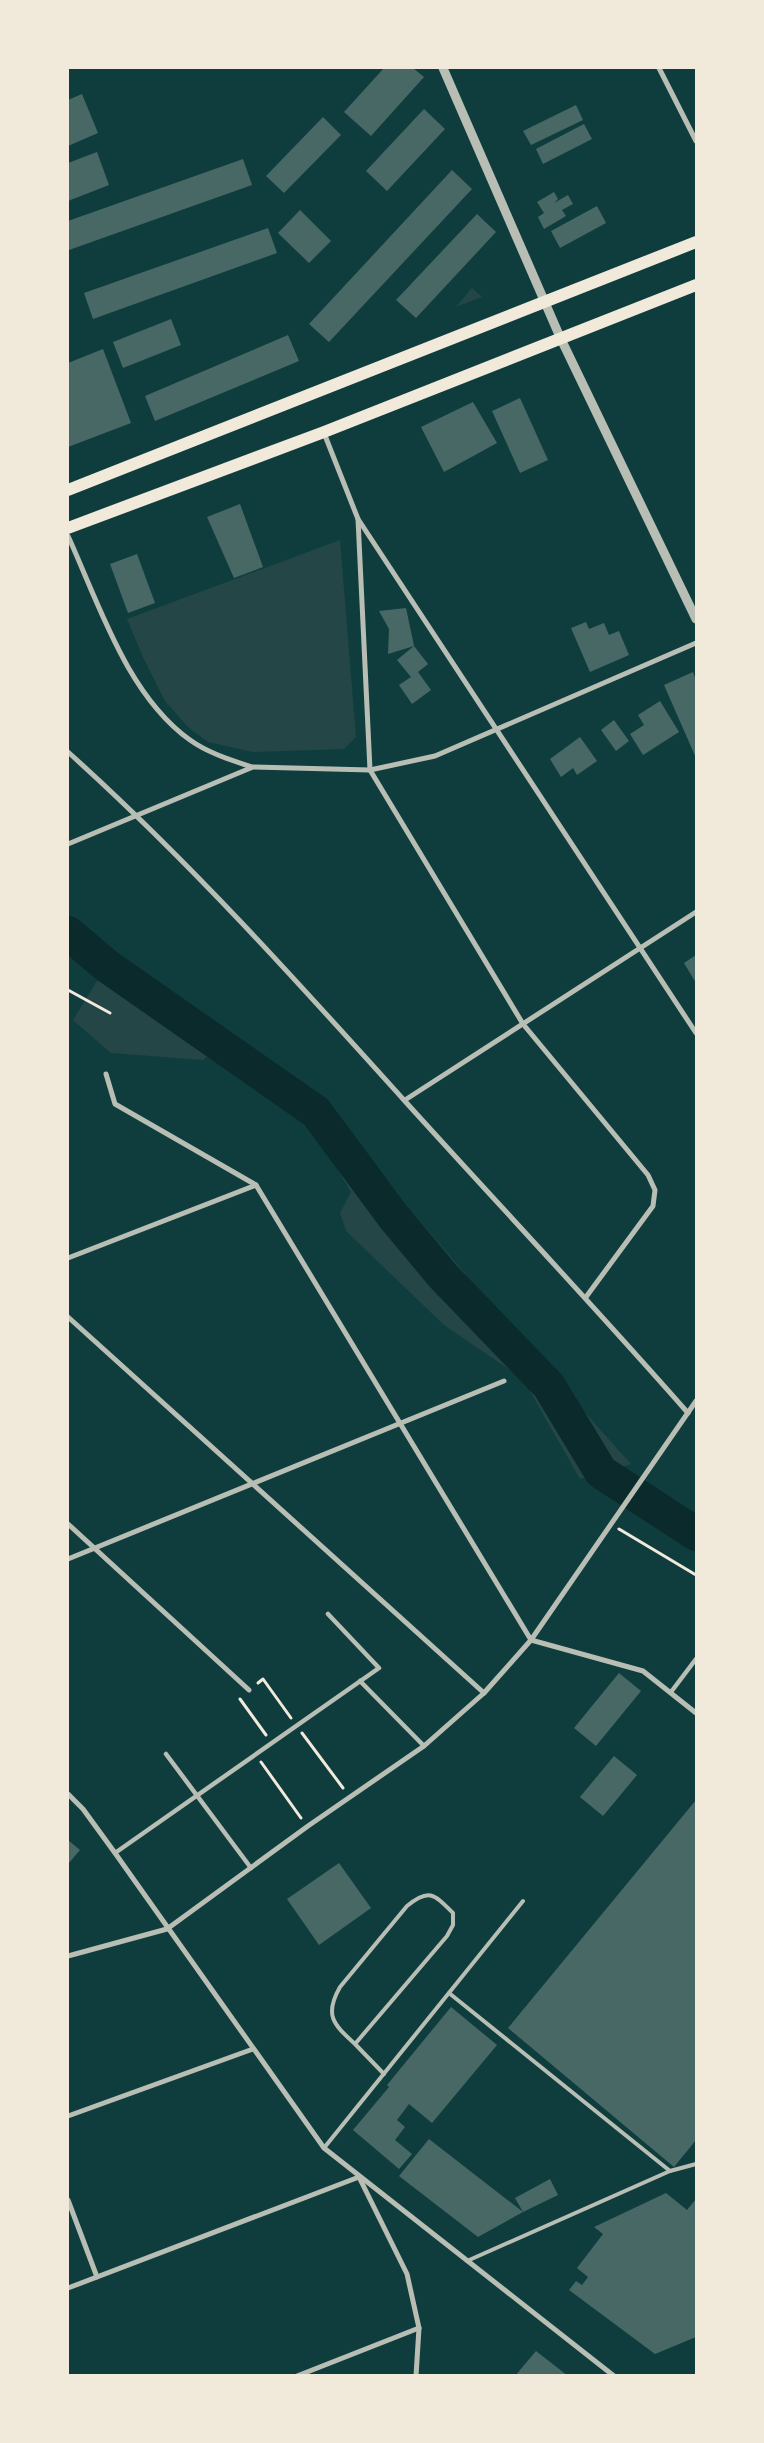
<svg xmlns="http://www.w3.org/2000/svg" width="764" height="2443" font-family="'Asap Condensed',sans-serif">
	<style>
		.green { fill: #244646 }
		.lines { fill: none; stroke-linecap: round; stroke-linejoin: round }
		.river { stroke: #0a2a2b; stroke-width: 34 }
		.building { fill: #486865 }
		.path { stroke: #f1e9da; stroke-width: 3 }
		.service { stroke: #b8beb3; stroke-width: 4 }
		.pedestrian { stroke: #b8beb3; stroke-width: 4.5 }
		.minor { stroke: #b8beb3; stroke-width: 5 }
		.tertiary { stroke: #b8beb3; stroke-width: 9 }
		.primary { stroke: #f1e9da; stroke-width: 12 }
	</style>
	<rect width="100%" height="100%" fill="#0f3d3e"/>
	<g class="green">
		<polygon points="472,288 482,297 456,307"/>
		<polygon points="340,540 356,737 344,749 253,752 208,742 188,727 165,701 143,657 127,619"/>
		<polygon points="123,959 230,1034 203,1060 111,1053 73,1020 110,960"/>
		<polygon points="338,1126 573,1399 631,1464 580,1479 523,1379 444,1325 346,1231 340,1213 351,1192 325,1148"/>
	</g>
	<g class="lines">
		<polyline class="river" points="68,933 107,966 316,1112 393,1216 443,1276 549,1386 601,1472 696,1534"/>
	</g>
	<g class="building">
		<polygon points="384,68 413,68 424,77 371,136 344,112"/>
		<polygon points="82,94 98,133 68,146 68,100"/>
		<polygon points="576,105 583,120 531,145 523,131"/>
		<polygon points="424,109 445,129 387,191 366,171"/>
		<polygon points="323,117 341,135 284,193 266,176"/>
		<polygon points="584,124 592,139 543,164 536,149"/>
		<polygon points="97,152 109,185 68,201 68,163"/>
		<polygon points="243,159 252,185 69,250 68,221"/>
		<polygon points="452,170 472,189 329,342 309,324"/>
		<polygon points="554,192 558,199 554,203 568,195 573,204 562,210 566,216 544,229 538,217 544,213 537,202"/>
		<polygon points="597,206 606,223 560,248 551,231"/>
		<polygon points="300,210 331,241 309,263 278,233"/>
		<polygon points="477,214 496,232 416,318 396,300"/>
		<polygon points="268,228 277,253 93,319 84,293"/>
		<polygon points="171,319 181,345 123,368 113,342"/>
		<polygon points="288,335 299,361 155,421 145,396"/>
		<polygon points="103,349 131,423 68,447 68,363"/>
		<polygon points="520,398 548,460 520,473 492,411"/>
		<polygon points="473,402 497,443 444,472 421,427"/>
		<polygon points="240,504 263,567 234,578 207,517"/>
		<polygon points="137,554 155,603 128,613 110,564"/>
		<polygon points="406,608 414,646 428,664 418,672 431,690 412,704 399,685 411,677 397,660 414,646 388,654 389,629 379,611"/>
		<polygon points="586,622 589,629 604,623 609,635 619,631 629,655 590,672 571,628"/>
		<polygon points="693,672 696,681 696,758 664,685"/>
		<polygon points="660,701 679,732 643,755 630,734 644,725 638,715"/>
		<polygon points="614,720 629,741 616,751 601,730"/>
		<polygon points="580,737 597,761 577,775 573,768 561,777 550,759"/>
		<polygon points="696,955 696,983 684,963"/>
		<polygon points="619,1673 641,1691 596,1746 574,1728"/>
		<polygon points="614,1756 637,1775 603,1816 580,1797"/>
		<polygon points="696,1800 696,2140 674,2167 508,2028"/>
		<polygon points="68,1840 80,1850 68,1864"/>
		<polygon points="339,1863 371,1908 319,1945 287,1899"/>
		<polygon points="451,2007 497,2045 432,2123 409,2104 397,2120 405,2127 395,2140 412,2154 399,2169 353,2130 389,2087 387,2085"/>
		<polygon points="429,2139 523,2212 478,2237 399,2176"/>
		<polygon points="550,2179 558,2195 523,2212 515,2198"/>
		<polygon points="666,2193 687,2210 696,2199 696,2337 655,2354 569,2290 576,2281 582,2285 588,2277 577,2268 603,2234 594,2227"/>
		<polygon points="536,2351 568,2376 515,2376"/>
	</g>
	<g class="lines">
		<g class="path">
			<polyline points="68,990 110,1013"/>
			<polyline points="619,1529 696,1575"/>
			<polyline points="258,1683 263,1679 291,1718"/>
			<polyline points="240,1699 266,1735"/>
			<polyline points="302,1733 343,1788"/>
			<polyline points="261,1762 301,1818"/>
		</g>
		<g class="service">
			<polyline points="449,1993 670,2171"/>
			<path d="M355 2044C333 2024 324 2015 340 1987L407 1906C429 1888 434 1894 453 1913V1925L447 1936 355 2044 384 2074"/>
			<polyline points="324,2148 523,1901"/>
			<polyline points="467,2261 670,2171 696,2164"/>
		</g>
		<g class="pedestrian">
			<polyline points="360,1681 424,1746"/>
			<polyline points="671,1692 696,1659"/>
			<polyline points="166,1754 251,1868"/>
			<polyline points="115,1853 379,1668 328,1614"/>
		</g>
		<g class="minor">
			<polyline points="659,68 696,141"/>
			<polyline points="324,433 358,519 696,1033"/>
			<polyline points="358,519 370,770 523,1024 648,1175 655,1190 653,1206 586,1297"/>
			<path d="M68 536C99 604 127 695 190 740 208 753 231 760 252 767"/>
			<path d="M68 752C188 860 295 979 403 1099 498 1204 595 1307 688 1413"/>
			<polyline points="68,844 253,767 370,770 435,756 696,643"/>
			<polyline points="106,1074 115,1104 256,1185 531,1640 643,1671 696,1713"/>
			<polyline points="405,1100 696,912"/>
			<polyline points="68,1258 256,1185"/>
			<polyline points="68,1317 484,1693"/>
			<polyline points="68,1524 249,1690"/>
			<polyline points="68,1559 504,1381"/>
			<polyline points="68,1794 83,1809 115,1853 324,2148 614,2376"/>
			<polyline points="68,1956 167,1929 308,1826 424,1746 484,1693 531,1640 696,1401"/>
			<polyline points="68,2116 253,2049"/>
			<polyline points="68,2200 97,2277"/>
			<polyline points="68,2288 359,2177 407,2274 419,2328 416,2376"/>
			<polyline points="297,2376 419,2328"/>
		</g>
		<polyline class="tertiary" points="443,68 560,337 696,619"/>
		<g class="primary">
			<polyline points="68,490 696,242"/>
			<polyline points="68,528 324,432 696,285"/>
		</g>
	</g>
	<rect width="764" height="2443" fill="none" stroke="#f1e9da" stroke-width="138"/>
</svg>
